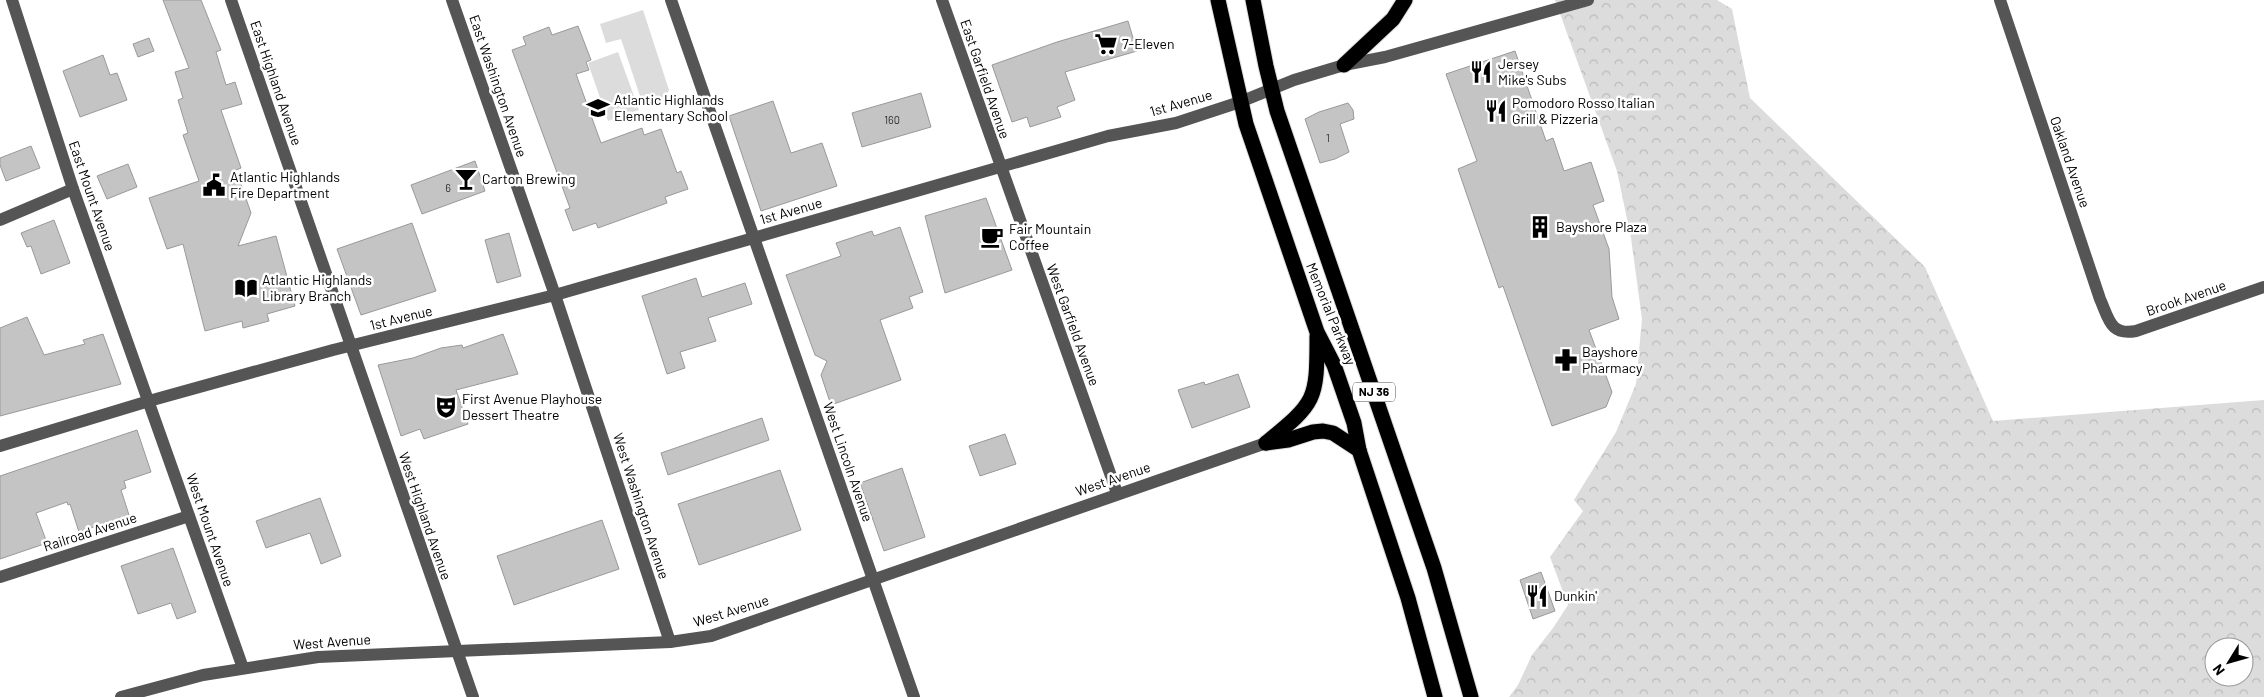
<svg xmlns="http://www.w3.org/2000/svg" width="2264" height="697" font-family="Barlow,sans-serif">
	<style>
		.green { fill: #dcdcdc }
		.forest { fill: url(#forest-crowns); fill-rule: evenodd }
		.building { fill: #c4c4c4; stroke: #999 }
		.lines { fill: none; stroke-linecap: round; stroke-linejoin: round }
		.highway-casing { stroke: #dbdbdb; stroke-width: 17 }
		.minor { stroke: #555; stroke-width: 12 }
		.highway { stroke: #000; stroke-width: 15 }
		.labels { text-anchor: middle; stroke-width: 5; stroke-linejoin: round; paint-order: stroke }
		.number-label { font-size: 11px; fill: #313131 }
		.shield { fill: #fff; stroke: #4c4c4c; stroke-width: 1 }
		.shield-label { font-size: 12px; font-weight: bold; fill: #000 }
		.poi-label { font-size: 14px; fill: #000; stroke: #fff; text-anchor: start }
		.street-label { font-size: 14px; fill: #000; stroke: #fff }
	</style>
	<defs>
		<pattern id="forest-crowns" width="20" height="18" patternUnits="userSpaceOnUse" patternTransform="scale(1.25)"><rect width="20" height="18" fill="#dcdcdc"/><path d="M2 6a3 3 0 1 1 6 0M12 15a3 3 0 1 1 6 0" fill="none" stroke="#bbb"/></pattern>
	</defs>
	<rect width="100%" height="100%" fill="#fff"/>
	<g class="green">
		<polygon points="643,10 669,90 665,97 643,105 621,39 606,43 600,24"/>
		<polygon points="618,52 639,110 608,121 588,63"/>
	</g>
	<path class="forest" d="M1555 0H1717L1732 9 1750 98 1925 267 1993 421 2264 400V697H1509L1518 685 1532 655 1553 628 1568 605 1550 557 1583 511 1574 500 1616 432 1636 384 1642 319 1631 238 1617 171ZM2214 647H2244V677H2214Z"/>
	<g class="building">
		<polygon points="163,0 201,0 221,50 216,52 226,85 235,82 242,104 221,110 241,168 236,170 251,213 238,246 276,236 295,306 267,314 269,321 243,328 242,321 205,331 183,244 167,249 149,198 199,181 183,135 188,133 178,100 183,98 175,72 189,68"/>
		<polygon points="1128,21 1137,51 1065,72 1075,100 1057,107 1061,117 1030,127 1027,117 1012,122 992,65 1057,42"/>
		<polygon points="578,26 591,60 586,62 589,70 576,74 601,143 642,128 644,135 661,129 677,173 681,171 688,189 665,197 667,203 598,228 596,223 573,231 565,210 570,208 512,50 526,45 523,37 549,27 552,35"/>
		<polygon points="149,38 154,51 138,57 133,44"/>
		<polygon points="1515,51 1546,141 1553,138 1564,171 1591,162 1604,201 1593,205 1609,249 1612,297 1619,319 1589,330 1612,392 1606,407 1552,426 1503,286 1499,288 1458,169 1477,161 1446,74"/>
		<polygon points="103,55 110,75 117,73 127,100 80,117 63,71"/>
		<polygon points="921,93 931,127 862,147 852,113"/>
		<polygon points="773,101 791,153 822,143 837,186 761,211 729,116"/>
		<polygon points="1348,103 1353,110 1354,119 1340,124 1349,152 1335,159 1320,163 1305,119 1319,112"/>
		<polygon points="31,146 40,168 6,181 0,165 0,158"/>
		<polygon points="475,161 485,191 422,214 411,185"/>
		<polygon points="128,164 137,187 107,199 97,176"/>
		<polygon points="986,198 1012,270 945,293 925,216"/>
		<polygon points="54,220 70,263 41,274 31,246 27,247 21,233"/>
		<polygon points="412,223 436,291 361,315 337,249"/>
		<polygon points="900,227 923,292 909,297 913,308 880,320 901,380 831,405 821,375 827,361 815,355 786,275 841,256 836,243 872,231 874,236"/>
		<polygon points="509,233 521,276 497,283 485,240"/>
		<polygon points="696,278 702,297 745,283 752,304 708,318 716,341 680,352 685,368 667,374 642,296"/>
		<polygon points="27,317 44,355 85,344 83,340 103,334 121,384 0,416 0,328"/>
		<polygon points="503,334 518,374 456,390 468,424 424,439 420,429 401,436 378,365 413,358 441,348 462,345 463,348"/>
		<polygon points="1238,374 1250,407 1192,428 1178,390 1204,382 1205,385"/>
		<polygon points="762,418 769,440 668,475 661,453"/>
		<polygon points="137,430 151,472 124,481 126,488 121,490 129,515 79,532 70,504 68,505 67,502 36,513 47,543 0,559 0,476"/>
		<polygon points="1005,434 1016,464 980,476 969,446"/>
		<polygon points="902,468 925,537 884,551 860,483"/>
		<polygon points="780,470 801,530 699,565 678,504"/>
		<polygon points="320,498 341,556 321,564 310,533 266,548 256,521"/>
		<polygon points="602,520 619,569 514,605 497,556"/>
		<polygon points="173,548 196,612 177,619 171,603 138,614 121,566"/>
		<polygon points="1541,572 1555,611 1533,619 1520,580"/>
	</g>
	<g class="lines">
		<defs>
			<g id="highway">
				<polyline points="1218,0 1246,124 1317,332 1334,365 1354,423 1359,450 1408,598 1435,697"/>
				<polyline points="1253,0 1266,66 1277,111 1434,568 1471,697"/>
				<polyline points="1344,65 1393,19 1405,0"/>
				<path d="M1266 443C1316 402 1317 401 1317 336"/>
				<polyline points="1266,443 1288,440 1313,432 1323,431 1333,433 1359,450"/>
			</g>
		</defs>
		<use href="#highway" class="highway-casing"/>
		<g class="minor">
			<polyline points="12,0 73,189 243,668"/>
			<polyline points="231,0 473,697"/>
			<polyline points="452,0 555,295 670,642"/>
			<polyline points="671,0 914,697"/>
			<polyline points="942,0 1117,493"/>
			<path d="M2000 0 2100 299C2109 319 2110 336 2136 331L2264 287"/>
			<polyline points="0,220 73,189"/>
			<polyline points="0,446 149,401 333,350 555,295 1108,136 1176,123 1240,102 1294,80 1344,65 1385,57 1588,0"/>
			<polyline points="0,577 189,516"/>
			<polyline points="121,697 203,675 318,657 670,642 711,636 1266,443"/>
		</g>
		<use href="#highway" class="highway"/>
	</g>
	<defs>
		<symbol id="supermarket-bare" viewBox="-9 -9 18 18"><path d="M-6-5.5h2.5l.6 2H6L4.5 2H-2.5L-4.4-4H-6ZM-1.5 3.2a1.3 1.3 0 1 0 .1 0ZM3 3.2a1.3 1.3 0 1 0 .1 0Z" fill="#000" stroke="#fff" stroke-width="2.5" paint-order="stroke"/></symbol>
		<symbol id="restaurant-bare" viewBox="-9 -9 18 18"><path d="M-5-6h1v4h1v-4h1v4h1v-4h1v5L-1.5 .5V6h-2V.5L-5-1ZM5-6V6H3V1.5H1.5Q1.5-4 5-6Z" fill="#000" stroke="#fff" stroke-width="2.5" paint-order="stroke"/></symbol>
		<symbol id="school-bare" viewBox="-9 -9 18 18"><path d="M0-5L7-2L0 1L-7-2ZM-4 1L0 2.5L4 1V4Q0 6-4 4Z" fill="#000" stroke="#fff" stroke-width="2.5" paint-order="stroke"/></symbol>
		<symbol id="bar-bare" viewBox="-9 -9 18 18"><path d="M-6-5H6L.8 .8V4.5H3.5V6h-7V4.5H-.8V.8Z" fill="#000" stroke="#fff" stroke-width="2.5" paint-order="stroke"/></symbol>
		<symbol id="civic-bare" viewBox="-9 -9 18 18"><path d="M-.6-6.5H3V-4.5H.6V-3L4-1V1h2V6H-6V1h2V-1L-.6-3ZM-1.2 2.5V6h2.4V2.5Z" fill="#000" stroke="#fff" stroke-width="2.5" paint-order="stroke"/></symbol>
		<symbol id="building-bare" viewBox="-9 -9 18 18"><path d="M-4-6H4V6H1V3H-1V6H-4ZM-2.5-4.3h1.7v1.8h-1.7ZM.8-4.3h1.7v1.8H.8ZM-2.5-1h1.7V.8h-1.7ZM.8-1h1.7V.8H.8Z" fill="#000" stroke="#fff" stroke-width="2.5" paint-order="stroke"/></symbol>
		<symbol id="cafe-bare" viewBox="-9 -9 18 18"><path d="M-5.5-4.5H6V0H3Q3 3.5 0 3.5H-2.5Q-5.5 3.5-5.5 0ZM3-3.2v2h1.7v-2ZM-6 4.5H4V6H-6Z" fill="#000" stroke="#fff" stroke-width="2.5" paint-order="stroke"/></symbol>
		<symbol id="library-bare" viewBox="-9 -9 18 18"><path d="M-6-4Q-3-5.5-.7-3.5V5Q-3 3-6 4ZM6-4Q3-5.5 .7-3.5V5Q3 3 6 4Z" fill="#000" stroke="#fff" stroke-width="2.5" paint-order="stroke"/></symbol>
		<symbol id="pharmacy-bare" viewBox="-9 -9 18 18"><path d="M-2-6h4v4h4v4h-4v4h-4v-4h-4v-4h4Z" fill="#000" stroke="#fff" stroke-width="2.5" paint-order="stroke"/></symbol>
		<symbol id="theatre-bare" viewBox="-9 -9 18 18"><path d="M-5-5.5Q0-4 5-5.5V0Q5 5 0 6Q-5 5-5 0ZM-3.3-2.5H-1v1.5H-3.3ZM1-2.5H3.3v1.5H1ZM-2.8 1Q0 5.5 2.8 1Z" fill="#000" stroke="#fff" stroke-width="2.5" paint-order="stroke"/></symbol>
	</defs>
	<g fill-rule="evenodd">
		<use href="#supermarket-bare" x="1090" y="28" width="32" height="32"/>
		<use href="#restaurant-bare" x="1465" y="56" width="32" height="32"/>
		<use href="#school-bare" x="582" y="92" width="32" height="32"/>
		<use href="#restaurant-bare" x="1480" y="95" width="32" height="32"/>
		<use href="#bar-bare" x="450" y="163" width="32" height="32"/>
		<use href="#civic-bare" x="198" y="169" width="32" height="32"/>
		<use href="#building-bare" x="1524" y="211" width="32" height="32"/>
		<use href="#cafe-bare" x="976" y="221" width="32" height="32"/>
		<use href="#library-bare" x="230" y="272" width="32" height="32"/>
		<use href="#pharmacy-bare" x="1550" y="344" width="32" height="32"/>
		<use href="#theatre-bare" x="430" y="391" width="32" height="32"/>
		<use href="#restaurant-bare" x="1521" y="580" width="32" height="32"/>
	</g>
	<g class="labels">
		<g class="number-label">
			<text x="892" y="124">160</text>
			<text x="1328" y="142">1</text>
			<text x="448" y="192">6</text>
		</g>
		<rect class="shield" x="1353" y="382.5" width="42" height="19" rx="4"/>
		<g class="shield-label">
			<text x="1374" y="396">NJ 36</text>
		</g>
		<g class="poi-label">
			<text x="1122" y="49">7-Eleven</text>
			<text x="1498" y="69">Jersey<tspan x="1498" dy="16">Mike's Subs</tspan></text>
			<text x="614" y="105">Atlantic Highlands<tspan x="614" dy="16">Elementary School</tspan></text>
			<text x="1512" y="108">Pomodoro Rosso Italian<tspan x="1512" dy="16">Grill &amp; Pizzeria</tspan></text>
			<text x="230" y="182">Atlantic Highlands<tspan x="230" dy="16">Fire Department</tspan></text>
			<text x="482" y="184">Carton Brewing</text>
			<text x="1556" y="232">Bayshore Plaza</text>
			<text x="1009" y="234">Fair Mountain<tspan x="1009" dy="16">Coffee</tspan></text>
			<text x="262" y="285">Atlantic Highlands<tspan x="262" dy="16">Library Branch</tspan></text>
			<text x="1582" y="357">Bayshore<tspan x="1582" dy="16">Pharmacy</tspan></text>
			<text x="462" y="404">First Avenue Playhouse<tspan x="462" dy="16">Dessert Theatre</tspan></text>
			<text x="1554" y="601">Dunkin'</text>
		</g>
		<g class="street-label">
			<text transform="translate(985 79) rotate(71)" y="5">East Garfield Avenue</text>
			<text transform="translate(276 83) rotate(71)" y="5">East Highland Avenue</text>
			<text transform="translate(498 86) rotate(71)" y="5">East Washington Avenue</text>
			<text transform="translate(1181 103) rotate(-16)" y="5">1st Avenue</text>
			<text transform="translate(2070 162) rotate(71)" y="5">Oakland Avenue</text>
			<text transform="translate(92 196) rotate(71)" y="5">East Mount Avenue</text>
			<text transform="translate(791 211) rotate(-16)" y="5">1st Avenue</text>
			<text transform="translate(2186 298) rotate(-19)" y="5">Brook Avenue</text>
			<text transform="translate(1331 314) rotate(68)" y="5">Memorial Parkway</text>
			<text transform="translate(401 318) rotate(-14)" y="5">1st Avenue</text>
			<text transform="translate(1073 325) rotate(70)" y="5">West Garfield Avenue</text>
			<text transform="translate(848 462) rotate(71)" y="5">West Lincoln Avenue</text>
			<text transform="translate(1113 479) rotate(-19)" y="5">West Avenue</text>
			<text transform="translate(641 506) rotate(72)" y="5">West Washington Avenue</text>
			<text transform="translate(425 516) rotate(71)" y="5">West Highland Avenue</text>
			<text transform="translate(210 530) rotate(71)" y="5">West Mount Avenue</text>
			<text transform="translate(90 532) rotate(-18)" y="5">Railroad Avenue</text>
			<text transform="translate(731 611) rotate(-17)" y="5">West Avenue</text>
			<text transform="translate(332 642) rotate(-4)" y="5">West Avenue</text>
		</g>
	</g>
	<g transform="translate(2229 662) rotate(233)"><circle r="24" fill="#ffffff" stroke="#999999"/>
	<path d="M0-4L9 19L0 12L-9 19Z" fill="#000000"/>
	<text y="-8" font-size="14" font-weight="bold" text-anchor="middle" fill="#000000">N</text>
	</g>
</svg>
